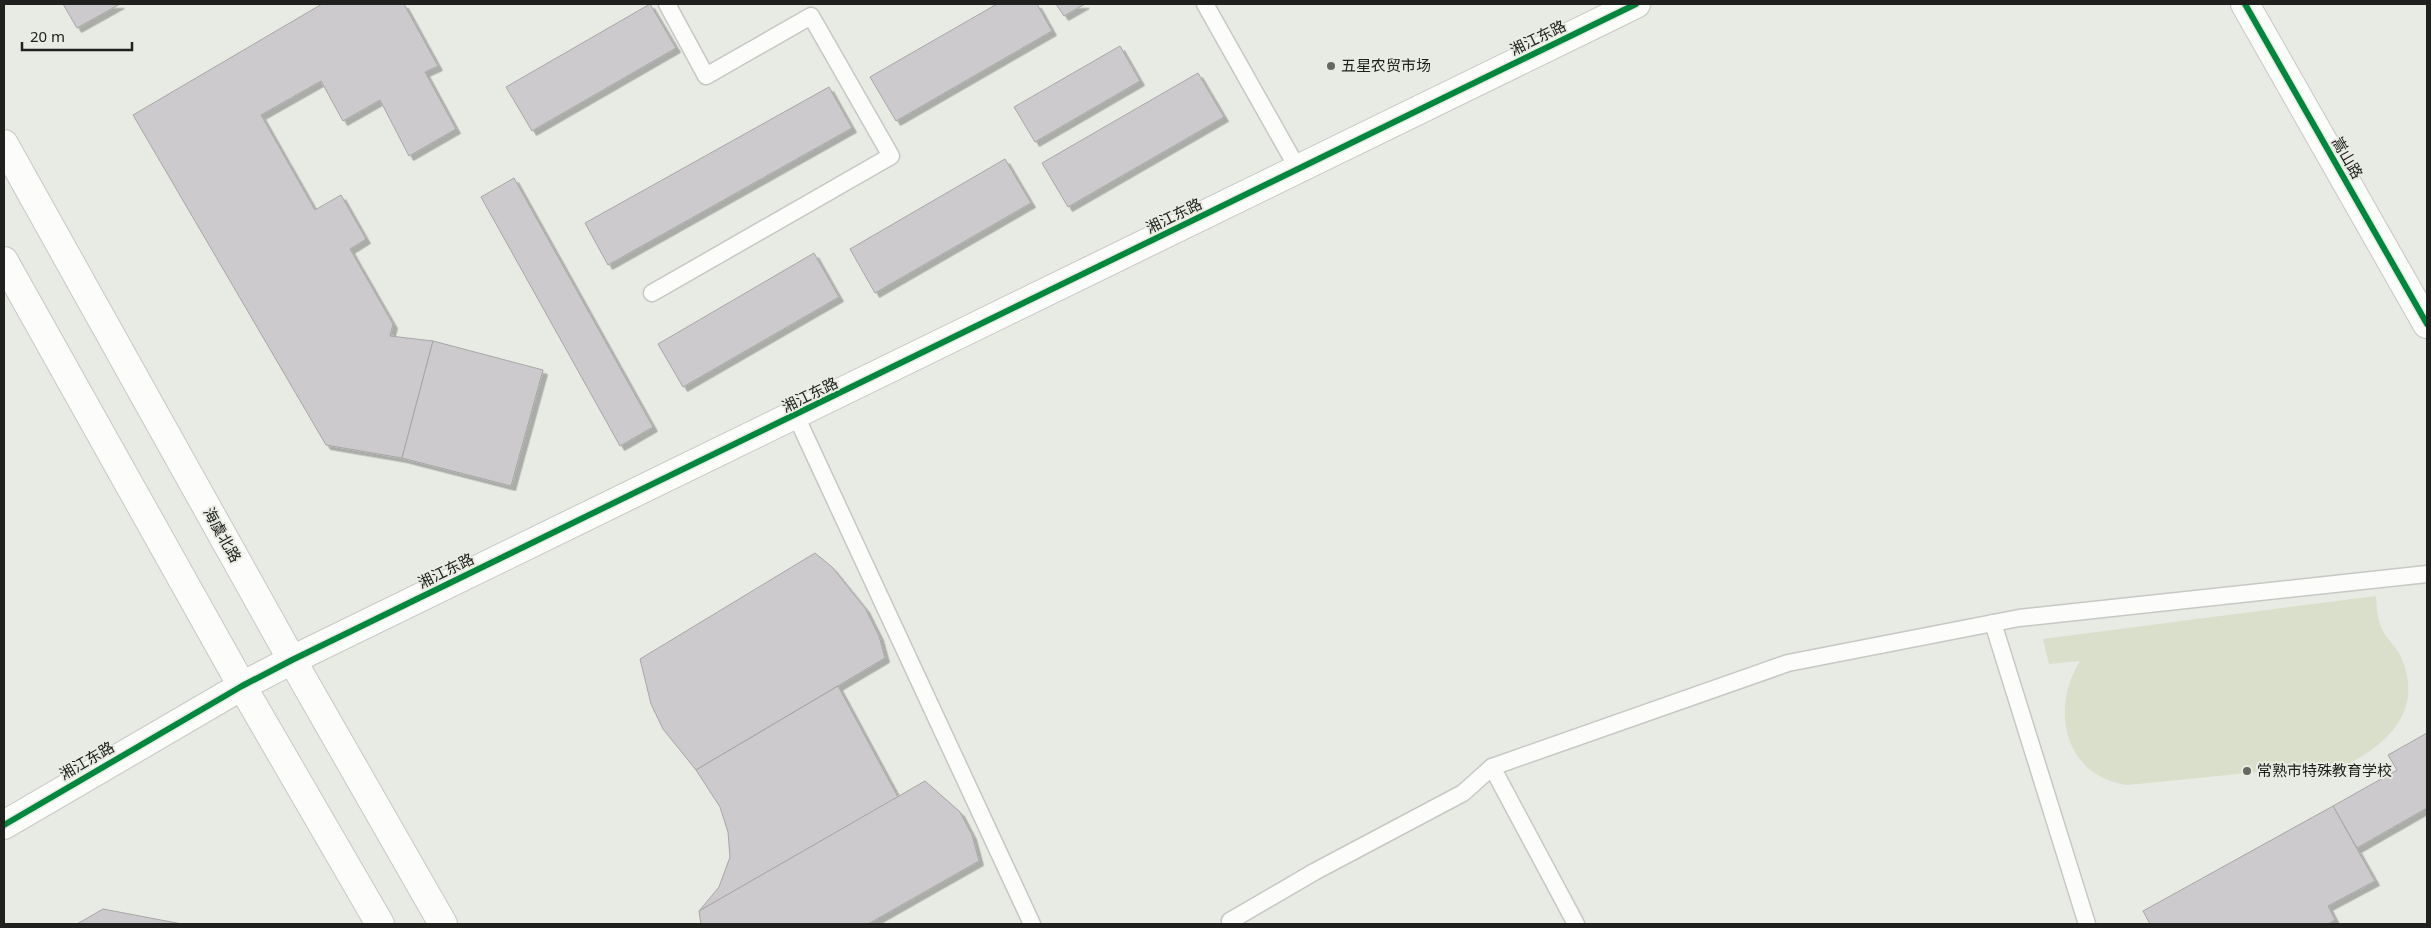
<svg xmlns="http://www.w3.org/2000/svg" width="2431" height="928" font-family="'Noto Sans','Noto Sans SC',sans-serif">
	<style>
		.green { fill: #d9dfca }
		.building { fill: #cdcacd; stroke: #a7a6a5; filter: url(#shadow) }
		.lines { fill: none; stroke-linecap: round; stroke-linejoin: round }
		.lane-casing { stroke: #c7c8c4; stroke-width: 19 }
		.secondary-casing { stroke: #c7c8c4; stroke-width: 30 }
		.primary-casing { stroke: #c7c8c4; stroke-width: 30 }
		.lane { stroke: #fcfcfb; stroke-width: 16 }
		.secondary { stroke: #fcfcfb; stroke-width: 28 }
		.primary { stroke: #fcfcfb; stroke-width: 28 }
		.cycleway-casing { stroke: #e9ece2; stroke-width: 9 }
		.cycleway { stroke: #00873e; stroke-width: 6 }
		.poi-dot { fill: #666763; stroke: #e9ece2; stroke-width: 2 }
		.labels { text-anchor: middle; stroke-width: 4; stroke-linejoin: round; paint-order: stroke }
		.street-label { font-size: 15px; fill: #20211e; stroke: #e9ece2 }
		.poi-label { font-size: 15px; fill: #20211e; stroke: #e9ece2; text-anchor: start }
	</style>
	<defs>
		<filter id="shadow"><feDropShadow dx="4.5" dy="4.5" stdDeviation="0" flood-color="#0004"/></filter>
	</defs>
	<rect width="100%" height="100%" fill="#e8eae4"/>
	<path class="green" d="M2376 596C2377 609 2377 621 2384 633 2389 641 2396 647 2400 655 2424 706 2393 740 2350 763L2127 785C2064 776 2050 709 2080 661L2049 664 2043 639Z"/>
	<g class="building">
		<polygon points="63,4 120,4 77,28"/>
		<polygon points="322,4 404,4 438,66 425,72 456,129 409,156 380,100 343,121 321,81 261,115 315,210 341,195 366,239 350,249 393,324 390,336 433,341 402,458 326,445 133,115"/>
		<polygon points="650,4 676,48 532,131 506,87"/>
		<polygon points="997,4 1037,4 1052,31 896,121 870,77"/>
		<polygon points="1056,4 1085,4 1064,16"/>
		<polygon points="1120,46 1140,81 1035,142 1014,107"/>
		<polygon points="1198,73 1224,117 1068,207 1042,163"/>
		<polygon points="829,87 852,128 608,265 585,223"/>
		<polygon points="1005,159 1031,203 875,293 850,249"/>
		<polygon points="514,178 653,427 620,446 481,197"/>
		<polygon points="814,253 839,297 683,387 658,344"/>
		<polygon points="433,341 543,370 511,486 402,458"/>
		<polygon points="815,553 832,567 865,608 879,636 885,658 696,770 663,729 651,704 640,659"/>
		<polygon points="838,686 898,797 699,911 719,887 730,857 728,832 720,807 696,770"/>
		<polygon points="2427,733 2427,808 2357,848 2333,806 2397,770 2388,755"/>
		<polygon points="925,781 960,812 972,835 979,861 868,924 701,924 699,911"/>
		<polygon points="2333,806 2375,881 2328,906 2335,920 2328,924 2150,924 2143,911"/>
		<polygon points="103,909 182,924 77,924"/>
	</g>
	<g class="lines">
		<defs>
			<g id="lane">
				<polyline points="1205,4 1298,169"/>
				<polyline points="652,293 891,156 811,16 706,76 667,4"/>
				<polyline points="796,416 1032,924"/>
				<polyline points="1993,623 2087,924"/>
				<polyline points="1492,767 1576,924"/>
				<polyline points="1232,924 1230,921 1314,872 1463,793 1492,767 1788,663 2019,618 2427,574"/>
			</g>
			<g id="secondary">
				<polyline points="2245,4 2427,324"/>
				<polyline points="4,825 242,686 292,660 1636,4"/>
			</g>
			<g id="primary">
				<polyline points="4,144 292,660 443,924"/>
				<polyline points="4,261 242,686 380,924"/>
			</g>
		</defs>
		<use href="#lane" class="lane-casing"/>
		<use href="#secondary" class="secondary-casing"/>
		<use href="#primary" class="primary-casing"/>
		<use href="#lane" class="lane"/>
		<use href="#secondary" class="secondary"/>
		<use href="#primary" class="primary"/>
		<defs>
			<g id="cycleway">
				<polyline points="2245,4 2427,324"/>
				<polyline points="4,825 242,686 292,660 1636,4"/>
			</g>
		</defs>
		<use href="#cycleway" class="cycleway-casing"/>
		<use href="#cycleway" class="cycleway"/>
	</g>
	<g class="poi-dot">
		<circle cx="1331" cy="66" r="5"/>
		<circle cx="2247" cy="771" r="5"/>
	</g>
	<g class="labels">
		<g class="street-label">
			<text transform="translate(1538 38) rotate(-26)" y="5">湘江东路</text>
			<text transform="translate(2347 158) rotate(60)" y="5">嵩山路</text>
			<text transform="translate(1174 216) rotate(-26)" y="5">湘江东路</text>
			<text transform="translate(810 395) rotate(-26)" y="5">湘江东路</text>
			<text transform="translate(222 535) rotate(61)" y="5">海虞北路</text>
			<text transform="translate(446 571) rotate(-26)" y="5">湘江东路</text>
			<text transform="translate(87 761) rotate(-30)" y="5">湘江东路</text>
		</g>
		<g class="poi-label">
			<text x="1341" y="71">五星农贸市场</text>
			<text x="2257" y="776">常熟市特殊教育学校</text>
		</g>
	</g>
	<rect width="2431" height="928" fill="none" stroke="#20211e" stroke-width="10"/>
	<path d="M22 42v8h110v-8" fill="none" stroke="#20211e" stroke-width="2.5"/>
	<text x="30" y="42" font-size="15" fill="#20211e" stroke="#e9ece2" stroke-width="4" paint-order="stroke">20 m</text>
</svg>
